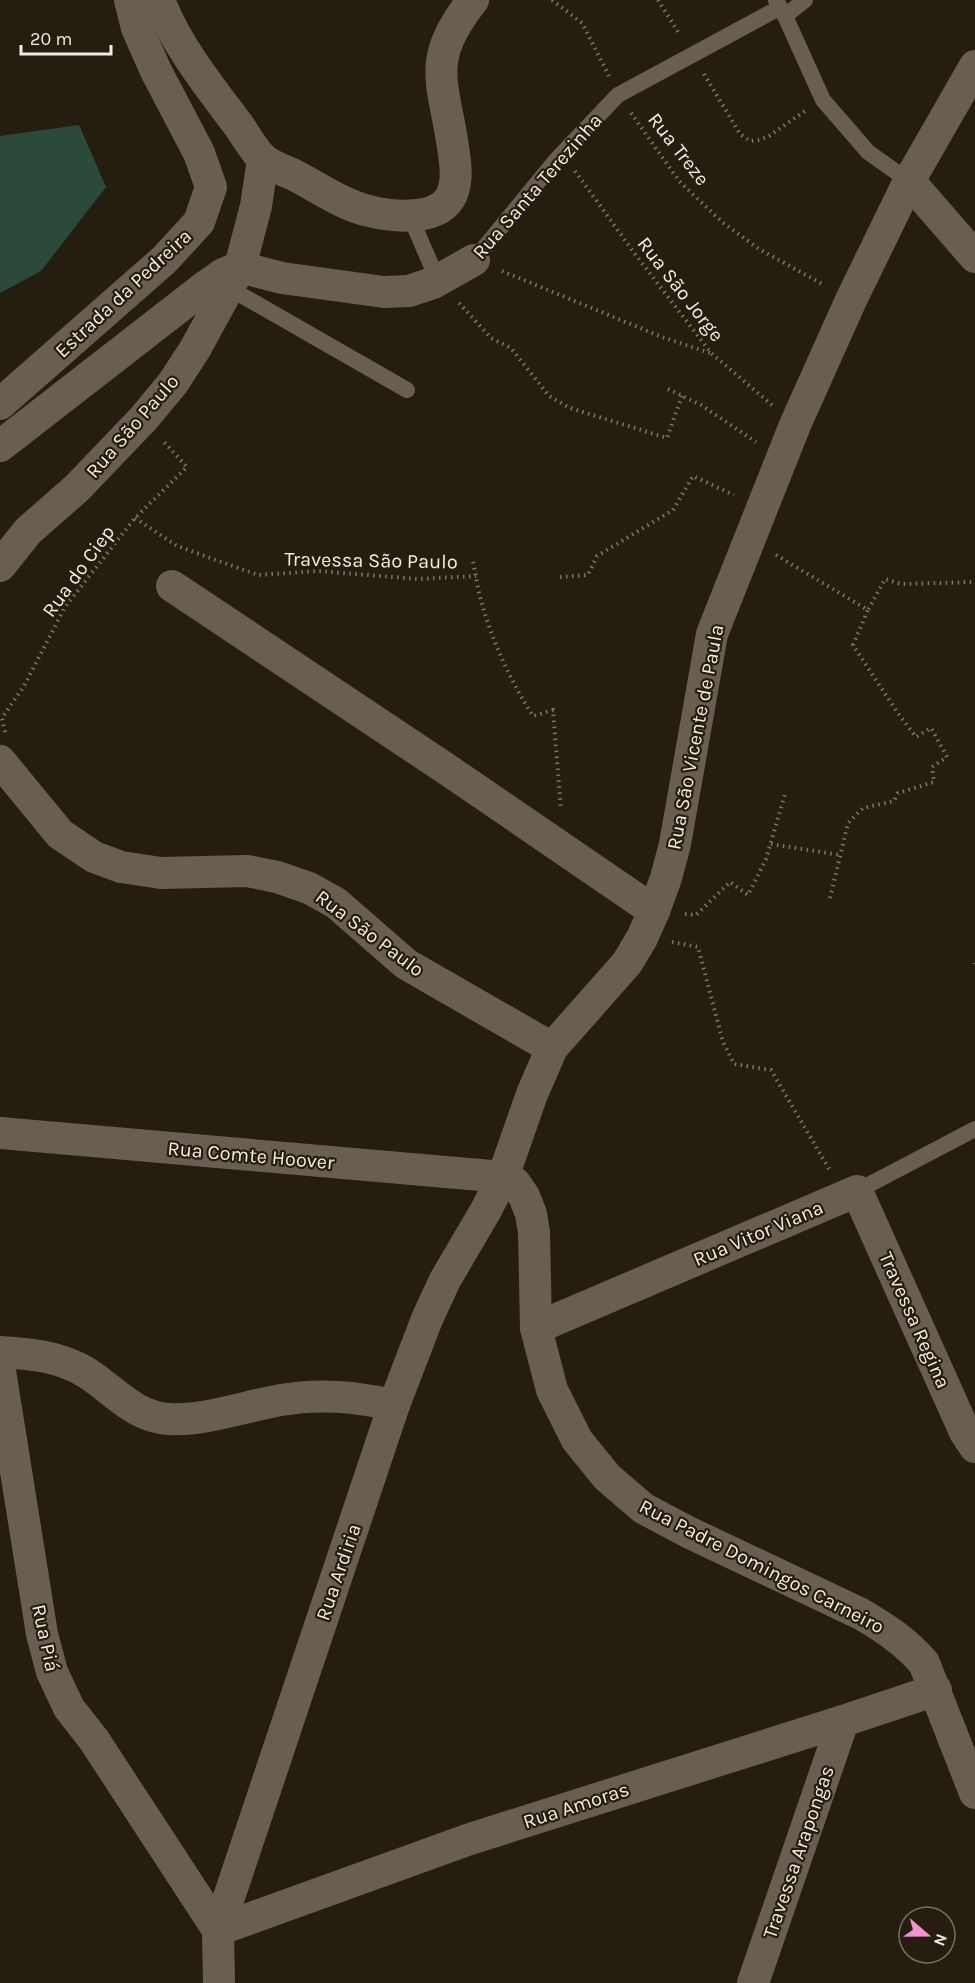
<svg xmlns="http://www.w3.org/2000/svg" width="975" height="1983" font-family="Karla,sans-serif">
	<style>
		.forest { fill: #2b4a3c }
		.lines { fill: none; stroke-linecap: round; stroke-linejoin: round }
		.path { stroke: #7e766c; stroke-width: 4; stroke-dasharray: 1.5 4.5; stroke-linecap: butt }
		.lane { stroke: #695e50; stroke-width: 16 }
		.street { stroke: #695e50; stroke-width: 32 }
		.labels { text-anchor: middle; stroke-width: 4.5; stroke-linejoin: round; paint-order: stroke }
		.street-label { font-size: 20px; fill: #f2ebe3; stroke: #261d11 }
	</style>
	<rect width="100%" height="100%" fill="#261d11"/>
	<polygon class="forest" points="79,125 106,187 41,271 0,293 0,136"/>
	<g class="lines">
		<g class="path">
			<polyline points="552,0 582,23 609,76"/>
			<polyline points="658,0 680,35"/>
			<polyline points="704,74 740,134 750,141 760,140 769,136 805,111"/>
			<polyline points="631,113 679,181 722,222 759,249 824,285"/>
			<polyline points="575,171 635,254 711,353 772,405"/>
			<polyline points="502,271 662,337 710,353"/>
			<polyline points="459,303 491,338 511,348 549,396 570,408 667,438 682,396"/>
			<polyline points="668,389 701,405 756,442"/>
			<polyline points="135,518 177,546 258,575 318,571 418,579 476,576"/>
			<polyline points="776,555 868,610 885,579 901,584 975,582"/>
			<path d="M473 562C476 576 478 591 482 604 493 643 511 682 533 716L553 710 561 810"/>
			<polyline points="560,577 588,575 597,556 673,510 693,476 734,495"/>
			<polyline points="5,732 2,718 24,686 65,607 135,518 187,467 164,442"/>
			<polyline points="771,844 840,855"/>
			<polyline points="830,898 848,823 863,808 894,801 898,793 934,782 932,767 947,757 931,728 916,737 897,712 853,645 868,610"/>
			<polyline points="685,914 696,915 730,882 748,895 766,859 786,791"/>
			<polyline points="672,942 698,947 723,1042 734,1064 771,1070 829,1169"/>
			<polyline points="975,963 975,964"/>
		</g>
		<g class="lane">
			<polyline points="776,0 785,16 823,100 868,152 909,181"/>
			<polyline points="785,16 805,0"/>
			<polyline points="410,216 438,281"/>
			<polyline points="474,260 556,160 618,95 779,8"/>
			<polyline points="229,288 407,390"/>
			<polyline points="857,1191 975,1129"/>
		</g>
		<g class="street">
			<path d="M159 0C177 47 209 86 239 126 246 136 254 151 263 159 272 167 286 171 296 176 319 188 343 205 369 211 393 217 440 222 452 194 457 182 456 166 454 154 445 83 423 63 473 0"/>
			<polyline points="909,181 975,257"/>
			<polyline points="240,267 282,278 384,292 409,291 433,283 474,260"/>
			<polyline points="0,404 164,260 199,222 211,187 199,153 156,71 137,28 130,0"/>
			<polyline points="0,446 206,286 223,274 240,267"/>
			<polyline points="0,566 28,531 77,488 144,418 173,383 195,349 240,267 256,206 263,159"/>
			<polyline points="172,586 445,768 654,911"/>
			<polyline points="0,761 60,834 94,857 121,867 161,873 247,871 277,877 309,888 336,903 406,964 552,1048"/>
			<path d="M0 1133 503 1177 515 1183 524 1196 531 1214 534 1232 536 1328 552 1390 577 1440 607 1477 643 1508 688 1532 861 1614C885 1628 906 1642 924 1663L975 1793"/>
			<polyline points="536,1328 857,1191 965,1432 975,1447"/>
			<path d="M0 1352C31 1354 60 1356 87 1373 115 1391 134 1417 169 1419 205 1421 246 1406 281 1400 320 1393 356 1397 394 1405"/>
			<polyline points="0,1371 42,1634 52,1672 69,1708 94,1740 218,1930"/>
			<polyline points="218,1930 470,1839 843,1721 936,1690"/>
			<polyline points="219,1983 218,1930 394,1405 427,1319 445,1280 486,1210 503,1177 532,1094 552,1048 627,963 642,938 654,911 666,878 675,844 712,634 795,425 851,300 909,181 975,66"/>
			<polyline points="753,1983 843,1721"/>
		</g>
	</g>
	<g class="labels">
		<g class="street-label">
			<text transform="translate(679 149) rotate(52)" y="7">Rua Treze</text>
			<text transform="translate(537 186) rotate(-49)" y="7">Rua Santa Terezinha</text>
			<text transform="translate(681 289) rotate(52)" y="7">Rua São Jorge</text>
			<text transform="translate(123 293) rotate(-43)" y="7">Estrada da Pedreira</text>
			<text transform="translate(132 426) rotate(-49)" y="7">Rua São Paulo</text>
			<text transform="translate(371 560) rotate(1)" y="7">Travessa São Paulo</text>
			<text transform="translate(78 571) rotate(-54)" y="7">Rua do Ciep</text>
			<text transform="translate(695 737) rotate(-79)" y="7">Rua São Vicente de Paula</text>
			<text transform="translate(370 933) rotate(37)" y="7">Rua São Paulo</text>
			<text transform="translate(251 1155) rotate(5)" y="7">Rua Comte Hoover</text>
			<text transform="translate(758 1233) rotate(-23)" y="7">Rua Vitor Viana</text>
			<text transform="translate(915 1320) rotate(66)" y="7">Travessa Regina</text>
			<text transform="translate(762 1566) rotate(27)" y="7">Rua Padre Domingos Carneiro</text>
			<text transform="translate(338 1572) rotate(-71)" y="7">Rua Ardiria</text>
			<text transform="translate(46 1638) rotate(78)" y="7">Rua Piá</text>
			<text transform="translate(576 1805) rotate(-18)" y="7">Rua Amoras</text>
			<text transform="translate(798 1852) rotate(-71)" y="7">Travessa Arapongas</text>
		</g>
	</g>
	<g transform="translate(927 1935) rotate(110)"><circle r="28" fill="#261d11" stroke="#786f65" stroke-width="1.5"/>
	<path d="M0-4.5L10 22L0 15L-10 22Z" fill="#f491d3"/>
	<text y="-9" font-size="16" font-weight="bold" text-anchor="middle" fill="#f2ebe3">N</text>
	</g>
	<path d="M21 45v9h90v-9" fill="none" stroke="#f2ebe3" stroke-width="3"/>
	<text x="30" y="45" font-size="18" fill="#f2ebe3" stroke="#261d11" stroke-width="4.5" paint-order="stroke">20 m</text>
</svg>
